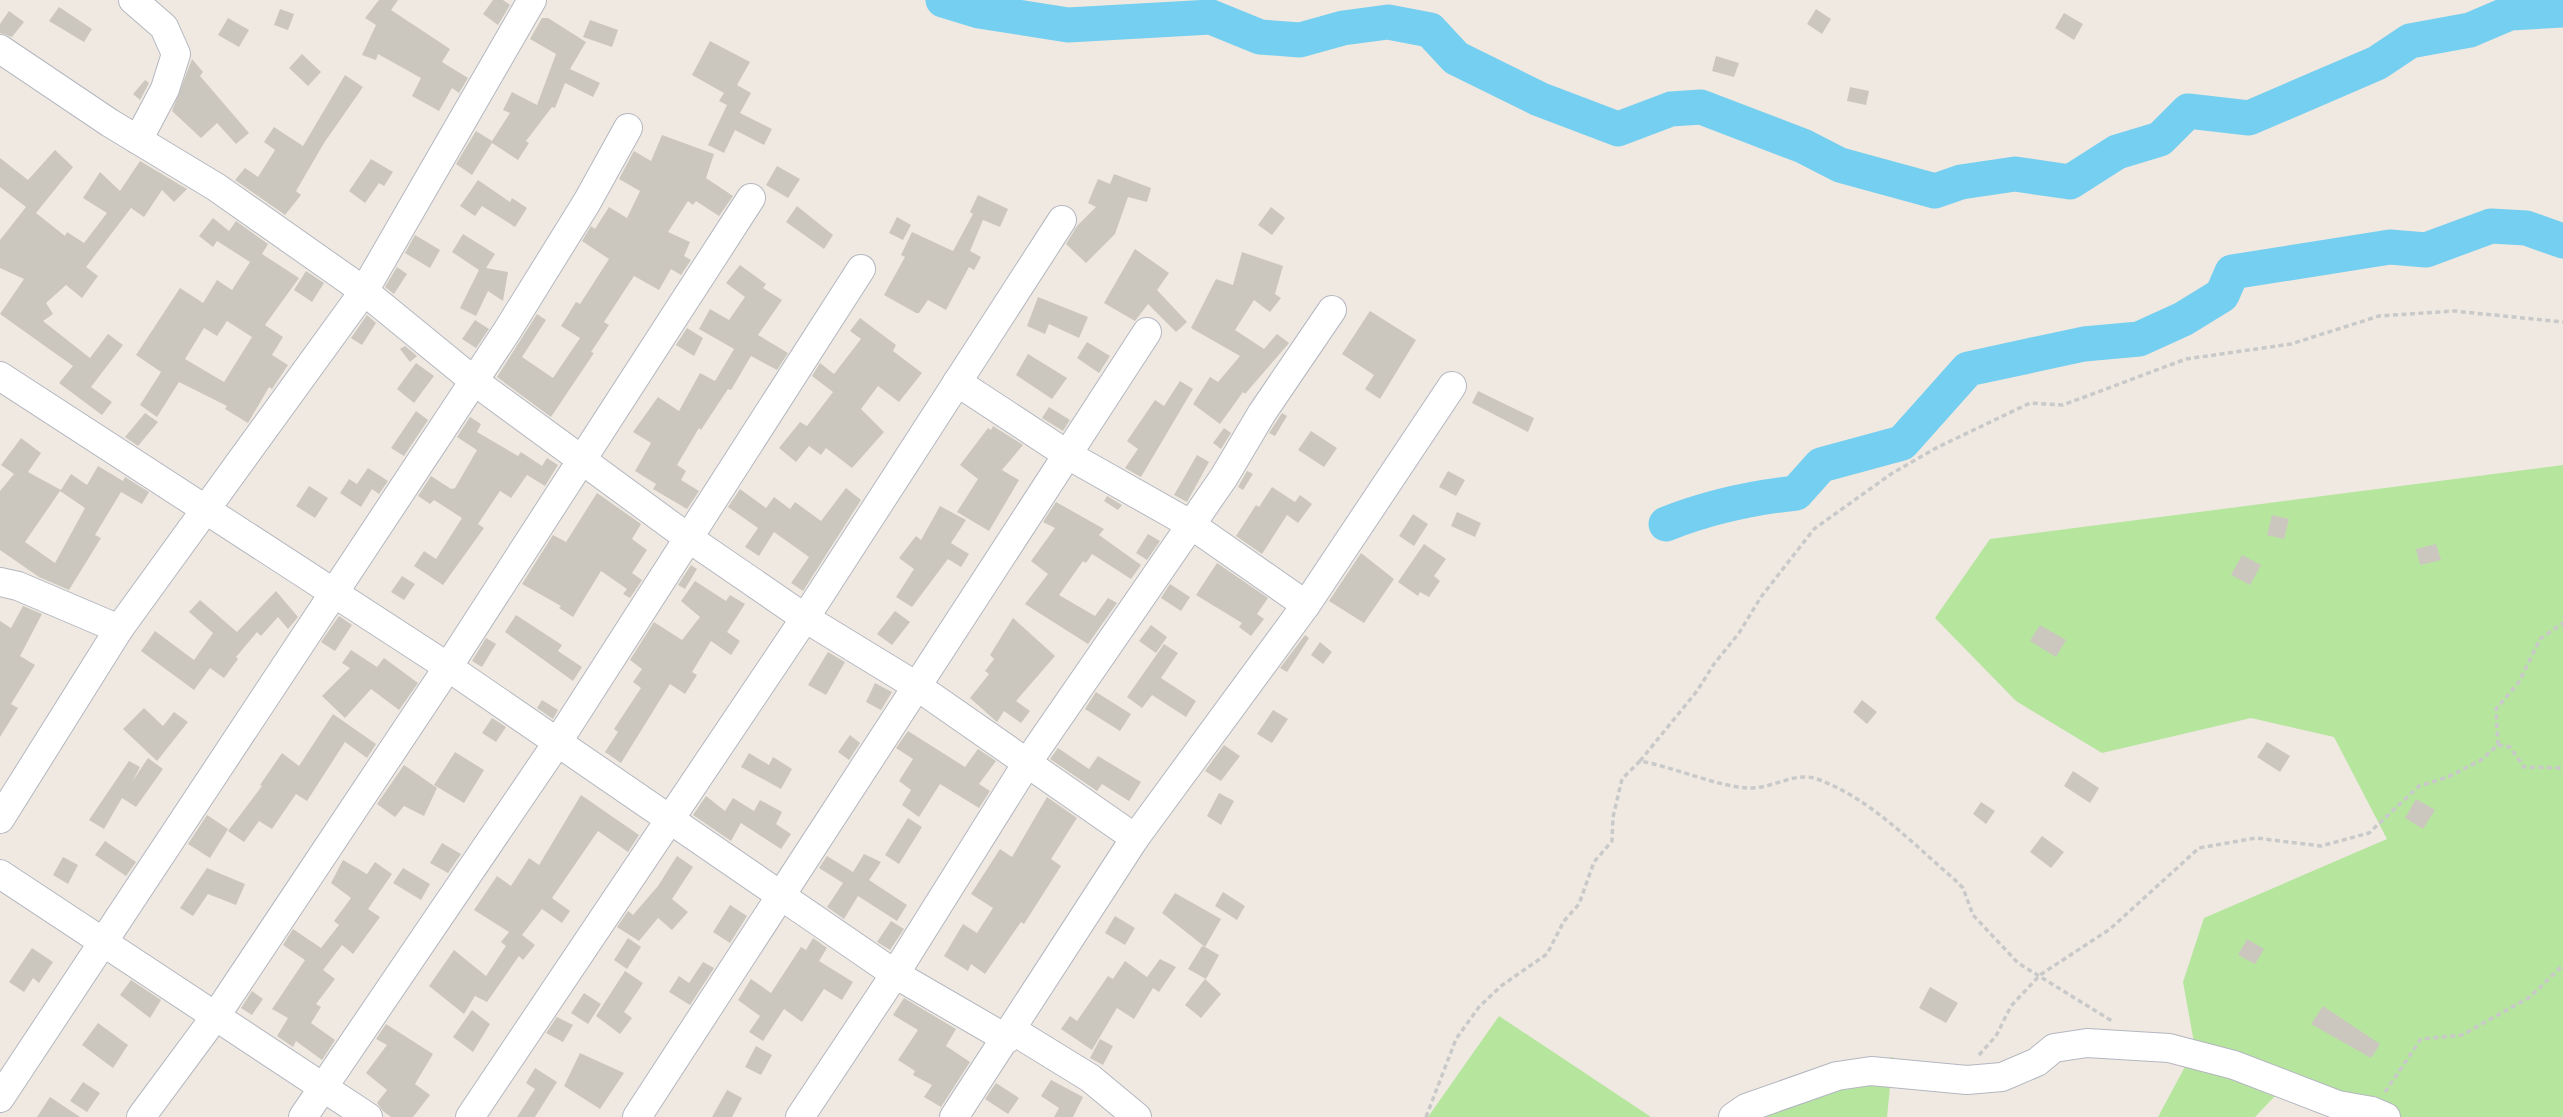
<svg xmlns="http://www.w3.org/2000/svg" width="2563" height="1117" font-family="'Titillium Web',sans-serif">
	<style>
		.green { fill: #b6e59e }
		.lines { fill: none; stroke-linecap: round; stroke-linejoin: round }
		.river { stroke: #75cff0; stroke-width: 35 }
		.building { fill: #cbc7bf; fill-rule: evenodd }
		.minor-casing { stroke: #b4b7c1; stroke-width: 30 }
		.path { stroke: #c9c9c9; stroke-width: 3.5; stroke-dasharray: 5 3.5; stroke-linecap: butt }
		.minor { stroke: #fff; stroke-width: 28 }
	</style>
	<rect width="100%" height="100%" fill="#efe9e1"/>
	<g class="green">
		<polygon points="2563,465 2563,1117 2354,1117 2348,1095 2274,1097 2255,1117 2158,1117 2195,1048 2183,982 2204,918 2387,839 2334,737 2251,718 2102,753 2016,701 1935,618 1990,539"/>
		<polygon points="1499,1016 1651,1117 1428,1117"/>
		<polygon points="1893,1057 1887,1117 1759,1117 1806,1075"/>
	</g>
	<g class="lines">
		<g class="river">
			<polyline points="943,0 979,11 1068,25 1211,17 1260,37 1300,40 1343,28 1388,22 1430,30 1456,58 1539,99 1618,129 1671,109 1701,107 1803,146 1840,165 1935,191 1961,182 2015,174 2070,182 2117,152 2160,139 2188,111 2249,118 2377,63 2410,41 2470,30 2510,13 2563,10"/>
			<path d="M1666 524C1709 507 1750 498 1796 493L1821 465 1902 443 1968 369 2084 344 2139 339 2183 319 2222 295 2232 272 2390 247 2426 250 2491 226 2526 228 2563 241"/>
		</g>
	</g>
	<g class="building">
		<polygon points="379,0 398,0 391,10 450,49 442,62 468,78 459,93 452,88 439,111 412,96 421,78 378,54 376,60 362,55 376,25 365,18"/>
		<polygon points="493,0 503,0 510,5 498,25 483,14"/>
		<polygon points="59,7 92,29 84,42 49,21"/>
		<polygon points="280,9 294,14 288,30 274,25"/>
		<polygon points="1816,9 1831,19 1822,34 1807,24"/>
		<polygon points="9,11 24,22 12,37 0,33 0,24"/>
		<polygon points="2064,13 2083,24 2074,40 2055,28"/>
		<polygon points="228,18 249,30 239,47 218,35"/>
		<polygon points="542,18 548,18 586,42 570,69 600,83 593,97 565,83 555,108 552,107 526,141 529,143 518,160 492,143 472,175 456,164 476,131 492,141 510,113 503,110 512,92 537,105 556,54 530,39"/>
		<polygon points="590,20 618,30 612,47 583,37"/>
		<polygon points="710,41 750,62 737,85 751,93 740,113 772,129 764,145 735,130 724,153 708,145 727,105 719,101 724,93 692,75"/>
		<polygon points="302,54 321,72 308,86 289,68"/>
		<polygon points="1716,56 1739,63 1734,77 1712,71"/>
		<polygon points="192,59 203,72 200,76 249,133 236,144 217,123 201,138 172,111"/>
		<polygon points="345,75 363,87 324,143 296,191 301,195 285,215 235,180 245,168 258,177 275,150 264,142 274,127 303,146"/>
		<polygon points="145,80 149,83 140,100 133,94"/>
		<polygon points="1850,87 1869,91 1866,105 1847,101"/>
		<polygon points="662,135 714,154 706,178 733,196 719,216 696,201 693,205 688,201 668,232 690,242 684,256 691,260 681,275 671,269 659,290 634,276 604,322 609,325 591,352 594,353 551,417 497,377 537,314 546,320 522,357 553,378 580,338 561,326 576,302 580,304 609,259 582,241 591,226 595,229 609,207 627,218 640,191 619,179 634,151 651,161"/>
		<polygon points="55,150 73,167 36,213 65,236 67,232 84,243 107,213 83,198 100,172 120,191 140,161 187,189 174,202 162,190 144,217 131,208 86,267 98,276 82,298 66,285 46,303 53,314 43,321 90,358 108,334 123,345 91,387 112,402 102,415 59,383 73,366 0,314 24,279 0,268 0,240 26,207 0,187 0,158 28,180"/>
		<polygon points="371,159 393,172 384,186 379,183 365,203 349,191"/>
		<polygon points="777,166 800,179 788,198 766,185"/>
		<polygon points="1114,174 1151,188 1147,202 1128,197 1115,234 1086,263 1066,244 1077,226 1096,207 1088,203 1098,179 1110,184"/>
		<polygon points="478,180 510,202 512,198 527,208 515,227 482,206 475,216 460,206"/>
		<polygon points="978,195 1008,209 1000,227 983,220 970,251 981,257 974,270 969,267 946,310 928,300 919,313 916,313 884,295 905,257 901,255 912,232 953,251 973,214 970,212"/>
		<polygon points="797,206 833,235 824,249 786,222"/>
		<polygon points="1271,207 1285,218 1272,235 1258,225"/>
		<polygon points="897,217 911,225 903,240 889,233"/>
		<path d="M213 218 229 231 236 221 268 244 262 254 299 278 265 325 283 337 272 355 288 365 272 389 269 387 248 423 225 409 227 406 179 382 157 417 140 405 161 372 136 355 180 288 203 303 217 280 232 290 250 262 217 241 213 247 199 236ZM227 321 252 337 224 382 185 359 204 328 217 336Z"/>
		<polygon points="463,234 495,254 486,268 508,272 503,301 488,291 476,316 460,308 479,270 452,252"/>
		<polygon points="415,235 440,250 430,268 405,253"/>
		<polygon points="1135,249 1169,273 1157,290 1187,322 1176,332 1148,304 1135,321 1104,303"/>
		<polygon points="1242,252 1283,266 1275,294 1281,298 1270,312 1254,300 1235,330 1264,349 1277,334 1289,343 1245,394 1243,392 1220,424 1193,404 1210,377 1218,382 1240,356 1191,328 1216,279 1233,285"/>
		<polygon points="740,265 766,284 763,288 782,300 758,335 788,353 777,370 751,356 731,390 728,389 701,430 699,428 677,465 686,471 681,480 699,491 687,509 653,489 656,484 635,471 651,443 633,432 658,397 679,411 700,373 715,381 734,349 699,329 710,309 729,320 745,297 726,283"/>
		<polygon points="397,267 407,274 394,294 385,287"/>
		<polygon points="306,271 324,283 312,302 294,290"/>
		<polygon points="1038,297 1088,317 1079,338 1049,324 1045,334 1027,326"/>
		<polygon points="1370,311 1416,340 1380,399 1365,389 1374,375 1342,354"/>
		<polygon points="367,315 376,323 362,345 351,338"/>
		<polygon points="860,318 896,345 893,351 922,373 899,402 878,386 861,409 884,432 852,468 826,448 821,455 809,446 796,462 779,448 800,422 807,426 833,392 812,376 820,363 834,374 861,339 850,331"/>
		<polygon points="475,320 489,329 476,348 462,339"/>
		<polygon points="687,328 703,338 694,356 676,345"/>
		<polygon points="1087,342 1110,356 1099,373 1077,358"/>
		<polygon points="405,346 417,356 410,362 400,349"/>
		<polygon points="1028,354 1067,378 1052,399 1016,375"/>
		<polygon points="416,363 434,376 414,403 397,389"/>
		<polygon points="1180,381 1193,389 1141,477 1125,468 1138,449 1127,441 1155,400 1164,406"/>
		<polygon points="1478,391 1534,418 1528,432 1472,403"/>
		<polygon points="1049,407 1070,420 1063,431 1042,418"/>
		<polygon points="416,411 428,420 404,456 391,448"/>
		<polygon points="145,413 158,422 138,446 125,437"/>
		<polygon points="1282,413 1287,416 1275,436 1269,433"/>
		<polygon points="470,417 481,424 477,432 518,456 521,452 542,466 547,458 558,465 545,486 527,475 511,498 500,491 478,524 484,528 443,585 414,566 424,551 436,559 462,518 434,500 430,504 418,496 431,476 451,489 455,488 477,450 457,437"/>
		<polygon points="993,426 1023,445 1002,470 1019,480 989,531 957,512 978,479 960,465 988,428 991,430"/>
		<polygon points="1224,428 1231,433 1221,449 1213,443"/>
		<polygon points="1311,431 1337,448 1324,467 1298,450"/>
		<path d="M21 438 41 453 28 472 61 490 71 474 87 485 98 466 123 481 125 477 149 492 142 504 121 492 95 535 101 538 69 590 39 577 0 550V491L14 474 1 465ZM60 491 85 508 55 563 25 542Z"/>
		<polygon points="1197,455 1209,462 1187,502 1174,495"/>
		<polygon points="368,468 388,481 379,494 372,489 361,507 340,493 349,479 357,484"/>
		<polygon points="1247,471 1253,474 1243,490 1238,487"/>
		<polygon points="1448,471 1465,480 1456,496 1439,487"/>
		<polygon points="309,486 328,498 315,518 296,506"/>
		<polygon points="1272,487 1295,502 1300,495 1312,504 1298,523 1287,515 1262,554 1236,536 1256,505 1259,507"/>
		<polygon points="846,488 861,500 803,591 791,583 809,557 774,532 759,556 745,547 758,528 728,507 740,489 766,508 774,497 790,509 795,502 821,521"/>
		<polygon points="597,493 641,524 632,539 647,550 632,573 642,580 630,598 623,594 627,589 601,571 573,617 559,608 561,606 522,584 553,535 566,542"/>
		<polygon points="1107,496 1122,505 1118,510 1104,501"/>
		<polygon points="1056,502 1104,529 1099,535 1141,565 1131,579 1092,554 1086,563 1083,561 1059,595 1095,616 1108,598 1117,603 1088,644 1025,604 1048,574 1031,561 1055,528 1043,522"/>
		<polygon points="940,506 966,520 951,543 969,554 961,567 948,559 912,607 896,597 914,569 899,558 916,536 921,540"/>
		<polygon points="1457,512 1481,523 1475,537 1451,526"/>
		<polygon points="1413,514 1428,524 1414,546 1399,536"/>
		<polygon points="2272,515 2289,519 2284,539 2267,535"/>
		<polygon points="1148,534 1160,541 1147,560 1136,553"/>
		<polygon points="1424,544 1446,559 1434,576 1440,581 1429,597 1420,592 1418,596 1398,582"/>
		<polygon points="2436,544 2441,560 2420,565 2416,549"/>
		<polygon points="1361,553 1394,579 1364,623 1329,601"/>
		<polygon points="2242,555 2261,565 2250,585 2231,575"/>
		<polygon points="1217,563 1268,598 1257,614 1264,619 1251,636 1239,627 1242,623 1196,595"/>
		<polygon points="691,565 697,569 685,589 678,585"/>
		<polygon points="402,576 415,584 404,600 391,592"/>
		<polygon points="695,581 726,601 730,595 745,604 727,632 740,641 731,655 711,641 692,672 697,675 685,694 670,684 621,763 605,752 618,732 614,729 641,688 633,682 642,669 630,660 654,622 682,640 700,617 681,601"/>
		<polygon points="1170,584 1190,597 1181,611 1161,598"/>
		<polygon points="276,591 298,617 288,629 278,617 261,636 257,632 236,657 238,659 224,678 210,668 194,690 141,651 155,631 194,660 213,633 189,612 200,600 237,632"/>
		<polygon points="23,606 42,614 20,656 35,665 11,704 18,708 0,737 0,621 11,628"/>
		<polygon points="895,611 910,622 892,645 877,634"/>
		<polygon points="516,615 562,645 558,651 582,667 573,681 505,632"/>
		<polygon points="339,616 352,625 335,651 321,642"/>
		<polygon points="1013,618 1055,656 1016,701 1030,711 1021,723 1004,711 997,722 970,698 989,674 985,671 994,659 990,655"/>
		<polygon points="1151,625 1167,637 1156,653 1139,641"/>
		<polygon points="2040,625 2066,640 2056,657 2030,641"/>
		<polygon points="1305,635 1309,638 1287,672 1280,668"/>
		<polygon points="486,638 496,644 482,667 472,661"/>
		<polygon points="1320,642 1332,652 1323,664 1311,655"/>
		<polygon points="1164,644 1178,653 1161,678 1196,701 1186,717 1152,695 1142,708 1127,697"/>
		<polygon points="351,650 377,667 384,658 418,683 399,710 371,689 345,718 322,696 350,668 342,663"/>
		<polygon points="828,652 845,662 826,695 808,685"/>
		<polygon points="875,683 892,692 881,710 866,702"/>
		<polygon points="1096,692 1131,714 1120,731 1085,709"/>
		<polygon points="542,700 558,710 553,719 537,708"/>
		<polygon points="1862,700 1877,712 1867,724 1853,712"/>
		<polygon points="144,708 163,726 174,712 188,722 157,761 123,729"/>
		<polygon points="1273,710 1288,719 1272,743 1257,734"/>
		<polygon points="333,714 376,744 367,758 345,742 307,801 296,794 272,829 259,821 244,842 228,831 262,786 260,785 282,753 299,766"/>
		<polygon points="492,718 506,727 496,742 482,733"/>
		<polygon points="908,731 965,767 978,749 996,761 979,784 990,791 979,808 940,784 919,817 902,805 911,790 899,781 913,759 896,748"/>
		<polygon points="850,735 860,743 849,760 838,752"/>
		<polygon points="2267,742 2290,756 2280,772 2257,757"/>
		<polygon points="1224,745 1240,756 1221,781 1205,771"/>
		<polygon points="1058,748 1089,769 1098,756 1141,782 1129,801 1102,784 1097,791 1050,759"/>
		<polygon points="455,752 484,770 464,803 434,785"/>
		<polygon points="749,753 769,765 773,757 792,769 781,789 741,767"/>
		<polygon points="148,758 163,769 136,807 122,798 104,829 89,820 129,761 140,767 132,782"/>
		<polygon points="404,765 437,788 424,816 404,806 395,817 377,804"/>
		<polygon points="2073,771 2099,788 2090,803 2064,786"/>
		<polygon points="1219,793 1234,801 1221,825 1207,816"/>
		<polygon points="581,795 639,835 628,852 598,831 552,898 570,911 562,923 542,909 522,935 535,945 523,960 519,956 487,1002 475,996 464,1014 429,986 454,950 486,976 506,946 501,942 509,932 474,910 497,876 511,886 529,858 539,865"/>
		<polygon points="706,796 725,811 733,798 754,811 760,800 782,812 776,824 791,834 781,849 741,823 731,841 693,815"/>
		<polygon points="1047,797 1077,818 1051,859 1061,866 1024,924 1021,922 985,974 971,964 968,971 944,956 963,924 977,933 993,908 971,894 1000,849 1012,857"/>
		<polygon points="2416,799 2435,810 2423,829 2405,818"/>
		<polygon points="1981,802 1995,811 1986,824 1973,814"/>
		<polygon points="207,815 228,829 210,858 188,844"/>
		<polygon points="908,818 922,827 899,864 885,855"/>
		<polygon points="2042,836 2064,852 2051,868 2030,852"/>
		<polygon points="105,841 136,862 126,876 95,855"/>
		<polygon points="442,843 461,854 448,873 430,863"/>
		<polygon points="864,854 881,862 869,880 907,905 897,921 858,896 844,919 827,907 843,883 819,868 827,856 853,872"/>
		<polygon points="677,856 693,867 672,899 688,912 672,930 658,918 639,941 617,927 628,911 633,915 658,886"/>
		<polygon points="63,857 78,865 68,884 53,875"/>
		<polygon points="343,860 367,874 375,862 392,874 368,909 380,917 353,954 342,945 323,970 335,979 316,1004 321,1007 311,1023 335,1040 322,1060 296,1041 293,1047 277,1036 288,1018 272,1009 305,960 283,945 293,929 321,948 339,925 334,921 351,898 331,883"/>
		<polygon points="207,868 245,884 236,905 208,894 193,916 180,908"/>
		<polygon points="403,868 430,884 421,900 393,883"/>
		<polygon points="1223,892 1245,906 1237,920 1215,906"/>
		<polygon points="1175,893 1221,919 1205,947 1219,955 1206,979 1188,969 1202,946 1205,947 1162,913"/>
		<polygon points="730,905 747,916 730,943 713,932"/>
		<polygon points="1115,916 1135,928 1125,945 1105,933"/>
		<polygon points="891,921 904,929 890,950 877,942"/>
		<polygon points="628,938 641,947 627,969 614,960"/>
		<polygon points="813,938 827,948 819,961 853,982 842,1000 824,989 802,1022 784,1009 763,1041 749,1032 760,1016 738,1000 751,979 771,993 801,947 806,950"/>
		<polygon points="2247,939 2264,949 2255,964 2238,955"/>
		<polygon points="32,948 53,962 39,983 33,978 24,992 9,982"/>
		<polygon points="1160,959 1176,967 1159,992 1153,988 1134,1019 1117,1008 1092,1050 1061,1029 1070,1016 1077,1021 1108,976 1113,979 1125,961 1147,977"/>
		<polygon points="703,962 714,968 690,1005 669,992 679,976 689,983"/>
		<polygon points="625,971 643,983 624,1012 632,1018 620,1034 596,1016"/>
		<polygon points="1205,979 1221,994 1201,1018 1185,1005"/>
		<polygon points="131,980 161,1000 150,1018 120,995"/>
		<polygon points="1930,987 1958,1003 1946,1023 1919,1008"/>
		<polygon points="252,991 263,999 252,1015 241,1008"/>
		<polygon points="584,993 601,1004 588,1024 571,1013"/>
		<polygon points="904,998 956,1029 946,1046 970,1062 941,1107 924,1097 932,1085 913,1075 915,1071 898,1060 918,1030 893,1015"/>
		<polygon points="2323,1006 2380,1044 2371,1058 2311,1024"/>
		<polygon points="472,1010 490,1024 473,1052 453,1037"/>
		<polygon points="557,1017 573,1025 563,1042 546,1033"/>
		<polygon points="98,1023 128,1045 113,1068 82,1045"/>
		<polygon points="386,1024 433,1054 415,1084 430,1095 413,1117 391,1117 383,1111 377,1103 387,1090 366,1073 387,1045 376,1039"/>
		<polygon points="1100,1039 1113,1046 1103,1065 1090,1058"/>
		<polygon points="756,1046 772,1055 761,1075 745,1067"/>
		<polygon points="580,1053 624,1073 600,1109 564,1086"/>
		<polygon points="535,1068 557,1082 535,1117 517,1117 535,1089 526,1083"/>
		<polygon points="1051,1080 1083,1097 1073,1117 1054,1117 1059,1108 1041,1096"/>
		<polygon points="83,1082 100,1093 87,1112 70,1101"/>
		<polygon points="996,1083 1019,1098 1008,1114 985,1099"/>
		<polygon points="727,1090 742,1098 732,1117 712,1117"/>
		<polygon points="50,1097 80,1117 37,1117"/>
	</g>
	<g class="lines">
		<defs>
			<g id="minor">
				<polyline points="133,0 164,27 176,54 165,89 138,140"/>
				<polyline points="0,49 110,123 216,187 364,291 474,381 687,537 805,618 918,687 1135,838"/>
				<polyline points="0,376 448,667 895,974 1007,1039"/>
				<polyline points="957,382 1068,455 1190,524 1306,605"/>
				<polyline points="0,582 18,586 119,629"/>
				<polyline points="0,819 119,629 364,291 532,0"/>
				<polyline points="0,874 368,1117"/>
				<polyline points="1012,1030 1090,1078 1137,1117"/>
				<polyline points="0,1098 507,331 587,202 628,128"/>
				<polyline points="141,1117 215,1017 448,667 751,198"/>
				<polyline points="303,1117 557,743 861,269"/>
				<polyline points="470,1117 805,618 1062,220"/>
				<polyline points="637,1117 1147,332"/>
				<polyline points="800,1117 895,974 1027,763 1224,477 1262,413 1332,310"/>
				<polyline points="954,1117 1135,838 1306,605 1452,386"/>
				<polyline points="1733,1117 1746,1108 1837,1076 1871,1071 1967,1080 2002,1077 2037,1062 2054,1048 2087,1043 2169,1048 2234,1065 2338,1105 2372,1111 2386,1117"/>
			</g>
		</defs>
		<use href="#minor" class="minor-casing"/>
		<g class="path">
			<polyline points="2498,745 2510,747 2524,767 2563,768"/>
			<polyline points="1640,761 1697,691 1714,664 1739,633 1761,597 1814,529 1891,474 1938,447 2030,403 2063,405 2186,359 2291,344 2379,316 2454,311 2563,322"/>
			<polyline points="1979,1055 1996,1036 2011,1006 2040,975 2110,929 2199,848 2256,838 2321,846 2369,833 2419,786 2448,777 2481,760 2498,745 2496,709 2519,682 2540,639 2563,623"/>
			<polyline points="2385,1092 2421,1039 2462,1035 2530,997 2563,965"/>
			<path d="M1426 1117 1456 1039 1479 1007 1501 986 1547 954 1564 921 1579 904 1594 862 1612 841 1613 817 1622 779 1640 761C1674 767 1718 787 1749 788 1772 789 1795 771 1817 779 1870 798 1912 843 1954 879L1963 888 1973 915 2018 963 2112 1021"/>
		</g>
		<use href="#minor" class="minor"/>
	</g>
</svg>
